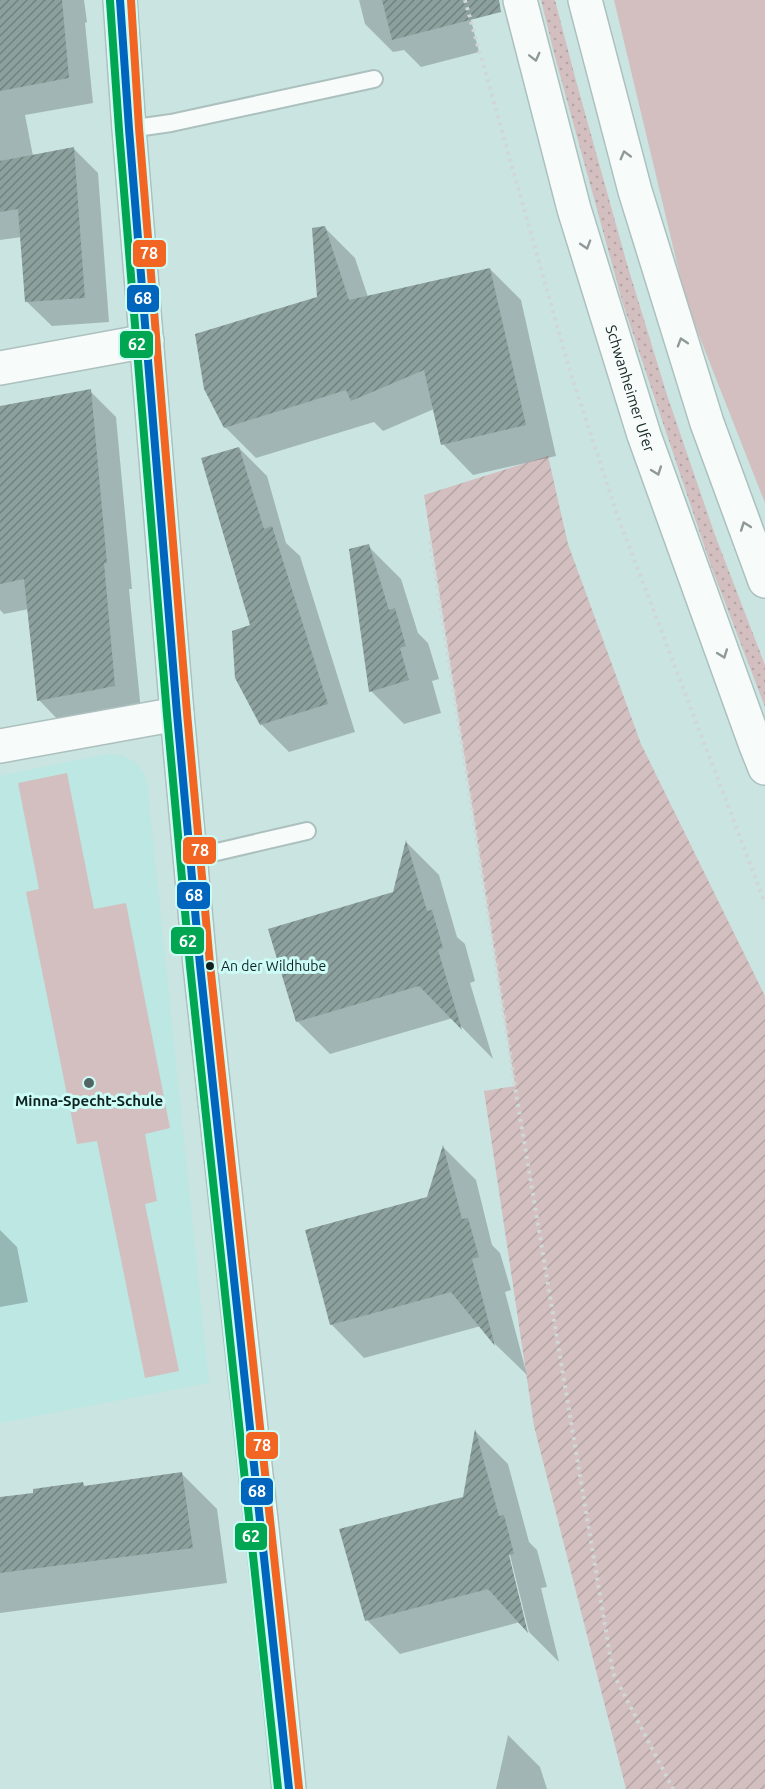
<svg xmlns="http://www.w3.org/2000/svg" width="765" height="1789" font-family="Ubuntu,sans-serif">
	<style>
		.built { fill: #bce7e2 }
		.grass { fill: url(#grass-dots) }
		.park { fill: #d3bfbf }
		.garden { fill: url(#garden-furrows) }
		.shadow { fill: #0003 }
		.building { fill: url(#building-hatch) }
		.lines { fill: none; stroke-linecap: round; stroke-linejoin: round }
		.lane-casing { stroke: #acc0be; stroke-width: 20 }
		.street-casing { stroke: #acc0be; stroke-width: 36 }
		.secondary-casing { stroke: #acc0be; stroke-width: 36 }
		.path { stroke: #d0d7d7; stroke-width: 4; stroke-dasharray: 3 4.5; stroke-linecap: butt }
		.lane { stroke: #f7fbfa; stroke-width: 16 }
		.street { stroke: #f7fbfa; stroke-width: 33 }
		.secondary { stroke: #f7fbfa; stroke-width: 33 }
		.bus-1-casing { stroke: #cdfcf7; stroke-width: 12 }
		.bus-2-casing { stroke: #cdfcf7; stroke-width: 12 }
		.bus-3-casing { stroke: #cdfcf7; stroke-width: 12 }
		.bus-1 { stroke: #0065bd; stroke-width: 8 }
		.bus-2 { stroke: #00a651; stroke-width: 8 }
		.bus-3 { stroke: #f26522; stroke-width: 8 }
		.oneway { stroke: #8f9998 }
		.bus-dot { fill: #102220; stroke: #cdfcf7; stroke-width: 2 }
		.poi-dot { fill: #516664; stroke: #cdfcf7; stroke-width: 2 }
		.labels { text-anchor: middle; stroke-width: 6; stroke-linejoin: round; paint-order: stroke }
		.bus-label { font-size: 14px; fill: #102220; stroke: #cdfcf7; text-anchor: start }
		.street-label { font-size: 15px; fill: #102220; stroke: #cdfcf7 }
		.poi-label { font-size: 15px; font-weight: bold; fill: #102220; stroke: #cdfcf7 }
		.line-badge { stroke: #cdfcf7; stroke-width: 2 }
		.badge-label { font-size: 16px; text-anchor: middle; font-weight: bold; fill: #fff }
	</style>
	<defs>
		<pattern id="grass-dots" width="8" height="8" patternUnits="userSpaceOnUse" patternTransform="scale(1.5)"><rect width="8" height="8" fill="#d3bfbf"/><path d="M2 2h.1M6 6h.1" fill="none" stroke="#b4a4a4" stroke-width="1.8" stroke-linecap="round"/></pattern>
		<pattern id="garden-furrows" width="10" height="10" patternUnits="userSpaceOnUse" patternTransform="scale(1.5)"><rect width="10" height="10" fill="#d3bfbf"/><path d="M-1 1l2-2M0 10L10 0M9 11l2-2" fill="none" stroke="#b4a4a4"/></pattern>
		<pattern id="building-hatch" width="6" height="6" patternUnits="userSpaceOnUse" patternTransform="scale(1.5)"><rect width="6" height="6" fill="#8ca09e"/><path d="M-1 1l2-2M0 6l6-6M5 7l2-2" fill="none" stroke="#718280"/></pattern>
	</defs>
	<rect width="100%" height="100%" fill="#cae4e1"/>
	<polygon class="built" points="106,754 121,755 137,763 143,772 147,783 209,1383 0,1423 0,776"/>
	<polygon class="grass" points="541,0 555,0 575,77 627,264 667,395 715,535 765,665 765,707 711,566 623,304 555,57"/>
	<g class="park">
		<polygon points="614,0 765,0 765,503 687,305"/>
		<polygon points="67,773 94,909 126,903 170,1128 145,1134 157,1201 145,1204 179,1371 145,1378 97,1141 77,1144 26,892 39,889 18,783"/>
	</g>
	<polygon class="garden" points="548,456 568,544 641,744 765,996 765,1789 626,1789 534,1426 484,1091 515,1086 424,495"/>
	<g class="shadow">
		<polygon points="0,0 84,0 87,22 85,23 93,103 25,115 33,156 73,148 98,173 109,322 52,326 27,302 22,237 0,240"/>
		<polygon points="359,0 466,0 479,52 421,67 404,50 393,52 365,24"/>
		<polygon points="324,227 355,258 368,297 490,269 521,300 556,456 473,475 443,444 434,409 383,431 374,422 256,458 225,427 319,298"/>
		<polygon points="90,391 116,417 132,589 129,589 141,711 65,727 39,700 29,609 4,614 0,610 0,407"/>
		<polygon points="239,448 267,476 286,543 300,556 355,732 289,752 261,724 252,626"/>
		<polygon points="368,546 401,579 418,633 428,643 439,679 432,681 441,713 404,724 371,691"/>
		<polygon points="407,843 439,875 457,937 465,944 475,981 470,983 493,1059 453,1018 330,1054 297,1021 394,893"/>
		<polygon points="444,1148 476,1180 492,1245 500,1253 511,1290 505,1292 527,1375 496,1345 481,1326 364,1358 331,1324 428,1198"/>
		<polygon points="0,1230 17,1247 28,1302 0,1307"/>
		<polygon points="476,1432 508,1464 529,1542 537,1550 547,1587 541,1588 559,1662 529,1632 508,1547 505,1548 520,1622 400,1654 367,1620 464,1498"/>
		<polygon points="182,1474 217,1509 227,1583 0,1613 0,1499 35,1494 82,1484 85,1487"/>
		<polygon points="508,1735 540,1767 547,1789 496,1789"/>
	</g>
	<g class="building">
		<polygon points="0,0 62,0 69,78 0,91"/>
		<polygon points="382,0 499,0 501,12 392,40"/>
		<polygon points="74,147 85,298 25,302 18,209 0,212 0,161"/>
		<polygon points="325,226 349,300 490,268 526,425 441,445 424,370 351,401 346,390 224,428 204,389 195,334 317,297 312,228"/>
		<polygon points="91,389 107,563 104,563 115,686 37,701 24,579 0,584 0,406"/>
		<polygon points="239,447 264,529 272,526 328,704 260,725 235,678 232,631 250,625 201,458"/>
		<polygon points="369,544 389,610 395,608 406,646 400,648 409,680 369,692 349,549"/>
		<polygon points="406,840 427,911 432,910 443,948 438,950 462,1030 419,986 296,1022 268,929 393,892"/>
		<polygon points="443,1145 462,1219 468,1218 479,1257 472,1259 495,1346 451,1292 330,1325 305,1230 427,1197"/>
		<polygon points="475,1429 499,1516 504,1515 514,1554 509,1555 528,1633 488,1589 365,1621 339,1529 463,1497"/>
		<polygon points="182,1472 193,1548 0,1573 0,1497 33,1493 33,1489 83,1482 84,1486"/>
	</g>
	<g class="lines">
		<defs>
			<g id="lane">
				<polyline points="129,129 171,123 374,79"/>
				<polyline points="191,858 307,831"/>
			</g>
			<g id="street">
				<polyline points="120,0 129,129 177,714 200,965 275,1648 289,1789"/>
				<polyline points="0,368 147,341"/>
				<polyline points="0,746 177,714"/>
			</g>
			<g id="secondary">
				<path id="s1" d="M520 0 574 209 644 435 755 743 765 768"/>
				<polyline points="585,0 635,191 707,423 765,581"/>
			</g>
		</defs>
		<use href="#lane" class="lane-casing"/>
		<use href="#street" class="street-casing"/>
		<use href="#secondary" class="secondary-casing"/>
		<g class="path">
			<polyline points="465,0 569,368 618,517 765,903"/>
			<polyline points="430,541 515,1087 613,1673 673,1789"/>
		</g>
		<use href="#lane" class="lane"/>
		<use href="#street" class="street"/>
		<use href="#secondary" class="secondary"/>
		<defs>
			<polyline id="bus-1" points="120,0 129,129 177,714 200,965 289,1789"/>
			<polyline id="bus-2" points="110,1 119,130 167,715 190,966 278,1789"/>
			<polyline id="bus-3" points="131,0 139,128 187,713 210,964 299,1788"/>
		</defs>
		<use href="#bus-1" class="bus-1-casing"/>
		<use href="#bus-2" class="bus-2-casing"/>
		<use href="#bus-3" class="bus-3-casing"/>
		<use href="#bus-1" class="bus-1"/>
		<use href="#bus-2" class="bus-2"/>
		<use href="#bus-3" class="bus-3"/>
	</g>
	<defs><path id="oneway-chevron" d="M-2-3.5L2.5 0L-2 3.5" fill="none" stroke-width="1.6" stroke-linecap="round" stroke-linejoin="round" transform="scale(1.5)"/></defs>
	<g class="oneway">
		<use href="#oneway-chevron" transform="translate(535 57) rotate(76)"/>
		<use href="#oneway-chevron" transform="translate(625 155) rotate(-105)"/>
		<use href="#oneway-chevron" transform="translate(586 245) rotate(73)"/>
		<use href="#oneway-chevron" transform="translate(682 342) rotate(-107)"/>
		<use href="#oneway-chevron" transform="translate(657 471) rotate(70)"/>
		<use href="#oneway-chevron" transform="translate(745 526) rotate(-110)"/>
		<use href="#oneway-chevron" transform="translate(723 654) rotate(70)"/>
	</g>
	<circle class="bus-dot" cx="210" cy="966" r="5"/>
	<circle class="poi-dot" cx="89" cy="1083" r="6"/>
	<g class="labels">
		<g class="bus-label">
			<text x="221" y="971">An der Wildhube</text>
		</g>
		<g class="street-label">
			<text dy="5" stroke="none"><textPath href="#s1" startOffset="404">Schwanheimer Ufer</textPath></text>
		</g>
		<g class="poi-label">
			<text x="89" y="1106">Minna-Specht-Schule</text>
		</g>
	</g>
	<g class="line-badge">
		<rect x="132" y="239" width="35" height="29" rx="6" fill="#f26522"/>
		<rect x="126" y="284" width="34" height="29" rx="6" fill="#0065bd"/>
		<rect x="119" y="330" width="35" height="29" rx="6" fill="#00a651"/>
		<rect x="182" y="836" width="35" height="29" rx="6" fill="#f26522"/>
		<rect x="176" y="881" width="35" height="29" rx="6" fill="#0065bd"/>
		<rect x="170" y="926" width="35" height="29" rx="6" fill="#00a651"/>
		<rect x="245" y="1431" width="34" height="29" rx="6" fill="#f26522"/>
		<rect x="240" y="1477" width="34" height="29" rx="6" fill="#0065bd"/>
		<rect x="234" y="1522" width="34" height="29" rx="6" fill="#00a651"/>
	</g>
	<g class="badge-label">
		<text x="149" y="259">78</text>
		<text x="143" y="304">68</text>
		<text x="137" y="350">62</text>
		<text x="200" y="856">78</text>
		<text x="194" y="901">68</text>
		<text x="188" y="947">62</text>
		<text x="262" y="1451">78</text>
		<text x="257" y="1497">68</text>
		<text x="251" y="1542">62</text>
	</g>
</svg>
